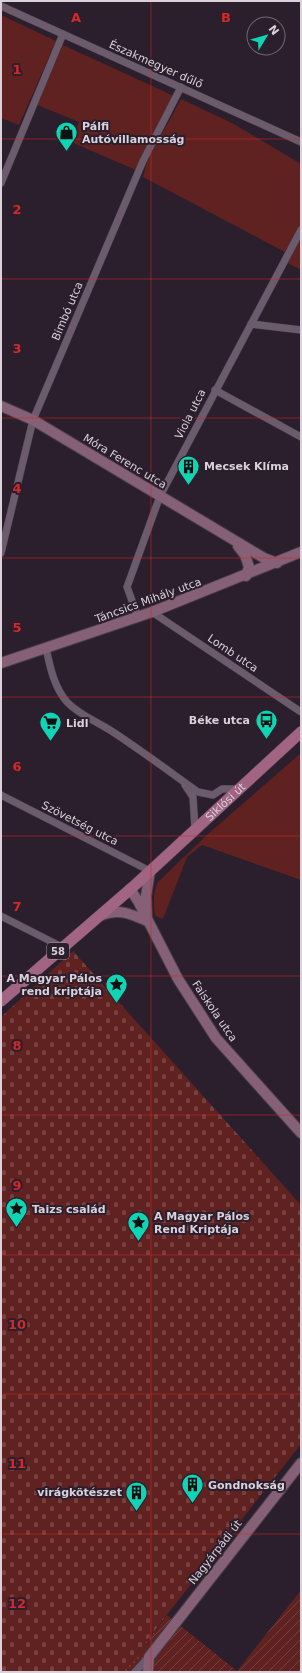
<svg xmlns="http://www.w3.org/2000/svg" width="302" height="1673" font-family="'DejaVu Sans',sans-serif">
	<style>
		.grass { fill: #602121 }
		.cemetery { fill: url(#cemetery-stones) }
		.park { fill: url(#park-dots) }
		.garden { fill: url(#garden-furrows) }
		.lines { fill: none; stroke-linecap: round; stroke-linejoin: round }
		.street-casing { stroke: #473c48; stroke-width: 8 }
		.secondary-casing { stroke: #473c48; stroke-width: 12 }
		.primary-casing { stroke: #473c48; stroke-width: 12 }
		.street { stroke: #6b5b6c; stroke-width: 7 }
		.secondary { stroke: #866077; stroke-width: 10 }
		.primary { stroke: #a16483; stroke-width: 11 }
		.grid { fill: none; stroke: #d62828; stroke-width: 1; stroke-opacity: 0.55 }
		.labels { text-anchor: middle; stroke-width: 4; stroke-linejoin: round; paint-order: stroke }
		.shield { fill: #2b1e2d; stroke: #a69ba7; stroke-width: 1 }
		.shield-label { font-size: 10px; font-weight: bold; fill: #dad1db }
		.street-label { font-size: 11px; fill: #dad1db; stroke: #2b1e2d }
		.poi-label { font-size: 11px; font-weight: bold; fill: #dad1db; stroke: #2b1e2d; text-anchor: start }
		.grid-label { font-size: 13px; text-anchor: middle; font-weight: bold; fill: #d62828; stroke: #2b1e2d; stroke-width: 4; stroke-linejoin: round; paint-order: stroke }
	</style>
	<defs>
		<pattern id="cemetery-stones" width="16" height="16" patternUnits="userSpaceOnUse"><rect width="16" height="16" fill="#602121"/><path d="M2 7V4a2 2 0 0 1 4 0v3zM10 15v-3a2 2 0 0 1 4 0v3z" fill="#764041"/></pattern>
		<pattern id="park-dots" width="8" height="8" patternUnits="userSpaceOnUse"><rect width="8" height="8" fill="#602121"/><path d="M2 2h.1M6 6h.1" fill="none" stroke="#764041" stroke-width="1.8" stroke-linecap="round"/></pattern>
		<pattern id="garden-furrows" width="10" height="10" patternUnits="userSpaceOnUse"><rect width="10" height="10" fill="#602121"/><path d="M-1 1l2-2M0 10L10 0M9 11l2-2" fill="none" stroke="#764041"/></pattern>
	</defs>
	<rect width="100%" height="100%" fill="#2b1e2d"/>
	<g class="grass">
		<polygon points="1,15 56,41 19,125 1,118"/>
		<polygon points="63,45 174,96 138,171 71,142 79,122 37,105"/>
		<polygon points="181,99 232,123 301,164 301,224 285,252 143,177 147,161"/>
		<polygon points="301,236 301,270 286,262"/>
		<path d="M301 753V880L202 845 187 857 163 919 155 916C154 904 152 893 158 882L208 834Z"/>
	</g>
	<polygon class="cemetery" points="73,951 301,1205 301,1444 122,1672 1,1672 1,1017"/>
	<polygon class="park" points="167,1615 141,1654 140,1672 122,1672"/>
	<polygon class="garden" points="301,1590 301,1672 140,1672 141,1654 167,1615 237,1671"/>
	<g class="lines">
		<defs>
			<g id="street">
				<polyline points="1,6 301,142"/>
				<polyline points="1,183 63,34"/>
				<polyline points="251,324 301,330"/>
				<polyline points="215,390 301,437"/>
				<polyline points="1,553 33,420 143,161 181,87"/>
				<polyline points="152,612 301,712"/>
				<polyline points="138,617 127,587 160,496 301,230"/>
				<path d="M46 648C50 667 54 687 67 702 79 715 98 722 113 732 142 751 170 772 198 792L213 795 222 789H239"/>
				<polyline points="185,785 193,797 195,829"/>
				<polyline points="1,795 150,871"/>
				<polyline points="1,916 62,947"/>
				<polyline points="135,1672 149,1657"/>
			</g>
			<g id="secondary">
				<polyline points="1,406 33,420 264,558 277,563"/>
				<polyline points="238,546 245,555 249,567 246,576"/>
				<polyline points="1,663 152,612 301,552"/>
				<polyline points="130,889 138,901 178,979 216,1038 301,1133"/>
				<path d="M102 915C119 908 131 914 147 921"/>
				<polyline points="147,917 146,896 150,871"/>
				<polyline points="148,1672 149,1657 301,1463"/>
			</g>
			<g id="primary">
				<path id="s1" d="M1 1001 134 886 301 732"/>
			</g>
		</defs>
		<use href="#street" class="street-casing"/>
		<use href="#secondary" class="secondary-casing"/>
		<use href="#primary" class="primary-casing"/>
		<use href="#street" class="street"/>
		<use href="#secondary" class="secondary"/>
		<use href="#primary" class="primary"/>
	</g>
	<path class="grid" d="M151 1V1672M1 139H301M1 279H301M1 418H301M1 558H301M1 697H301M1 836H301M1 976H301M1 1115H301M1 1255H301M1 1394H301M1 1534H301"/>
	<defs>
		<symbol id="shop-pin" viewBox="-11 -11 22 30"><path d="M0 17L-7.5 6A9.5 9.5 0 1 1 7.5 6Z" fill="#10d5b4" stroke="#2b1e2d"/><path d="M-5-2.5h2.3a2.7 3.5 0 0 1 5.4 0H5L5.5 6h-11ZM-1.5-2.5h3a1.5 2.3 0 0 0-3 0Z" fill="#111"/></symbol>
		<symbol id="building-pin" viewBox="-11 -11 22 30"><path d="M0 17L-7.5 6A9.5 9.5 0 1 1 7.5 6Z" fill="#10d5b4" stroke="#2b1e2d"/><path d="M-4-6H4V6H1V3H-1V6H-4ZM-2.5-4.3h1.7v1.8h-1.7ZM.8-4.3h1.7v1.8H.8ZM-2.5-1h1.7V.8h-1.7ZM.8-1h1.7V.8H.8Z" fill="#111"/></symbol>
		<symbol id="bus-pin" viewBox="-11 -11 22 30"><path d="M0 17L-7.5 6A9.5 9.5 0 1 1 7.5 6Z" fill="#10d5b4" stroke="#2b1e2d"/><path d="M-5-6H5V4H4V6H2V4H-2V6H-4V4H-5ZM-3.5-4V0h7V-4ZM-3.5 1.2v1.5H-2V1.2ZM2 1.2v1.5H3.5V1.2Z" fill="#111"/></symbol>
		<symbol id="supermarket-pin" viewBox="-11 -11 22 30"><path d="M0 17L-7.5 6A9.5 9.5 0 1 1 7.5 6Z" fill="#10d5b4" stroke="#2b1e2d"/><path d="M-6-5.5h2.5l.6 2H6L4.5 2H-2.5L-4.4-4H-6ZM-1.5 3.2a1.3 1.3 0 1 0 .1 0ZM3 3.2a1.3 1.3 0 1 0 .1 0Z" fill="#111"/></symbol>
		<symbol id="sight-pin" viewBox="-11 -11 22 30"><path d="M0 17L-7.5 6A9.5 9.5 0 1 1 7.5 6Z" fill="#10d5b4" stroke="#2b1e2d"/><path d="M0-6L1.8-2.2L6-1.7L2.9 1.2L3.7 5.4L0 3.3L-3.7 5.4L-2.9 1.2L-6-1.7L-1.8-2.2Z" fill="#111"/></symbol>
	</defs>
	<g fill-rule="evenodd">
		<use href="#shop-pin" x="54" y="120" width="25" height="34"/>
		<use href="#building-pin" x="176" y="454" width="25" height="34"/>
		<use href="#bus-pin" x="254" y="708" width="25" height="34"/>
		<use href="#supermarket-pin" x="38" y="710" width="25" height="34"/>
		<use href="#sight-pin" x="104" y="972" width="25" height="34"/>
		<use href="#sight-pin" x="4" y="1196" width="25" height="34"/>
		<use href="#sight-pin" x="126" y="1210" width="25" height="34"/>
		<use href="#building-pin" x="180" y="1472" width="25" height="34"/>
		<use href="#building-pin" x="124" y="1480" width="25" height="34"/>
	</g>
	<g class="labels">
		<rect class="shield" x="47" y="943" width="22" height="16" rx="3"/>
		<g class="shield-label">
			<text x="58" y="955">58</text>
		</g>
		<g class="street-label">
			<text transform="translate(156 64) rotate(24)" y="4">Északmegyer dűlő</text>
			<text transform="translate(67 311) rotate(-67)" y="4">Bimbó utca</text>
			<text transform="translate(190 414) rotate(-63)" y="4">Viola utca</text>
			<text transform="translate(125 461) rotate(31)" y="4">Móra Ferenc utca</text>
			<text transform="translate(148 600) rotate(-20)" y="4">Táncsics Mihály utca</text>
			<text transform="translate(233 653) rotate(34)" y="4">Lomb utca</text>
			<text dy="4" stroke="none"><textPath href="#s1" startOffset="300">Siklósi út</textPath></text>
			<text transform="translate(80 823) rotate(27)" y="4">Szövetség utca</text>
			<text transform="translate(215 1011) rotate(56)" y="4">Faiskola utca</text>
			<text transform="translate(215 1552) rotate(-52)" y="4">Nagyárpádi út</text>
		</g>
		<g class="poi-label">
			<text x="82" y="130">Pálfi<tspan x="82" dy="13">Autóvillamosság</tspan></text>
			<text x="204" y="470">Mecsek Klíma</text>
			<text x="250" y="724" text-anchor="end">Béke utca</text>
			<text x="66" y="727">Lidl</text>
			<text x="102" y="982" text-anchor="end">A Magyar Pálos<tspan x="102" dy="13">rend kriptája</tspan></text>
			<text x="32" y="1213">Taizs család</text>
			<text x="154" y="1220">A Magyar Pálos<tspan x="154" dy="13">Rend Kriptája</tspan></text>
			<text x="208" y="1489">Gondnokság</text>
			<text x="122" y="1496" text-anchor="end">virágkötészet</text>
		</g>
	</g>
	<g class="grid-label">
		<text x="76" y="22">A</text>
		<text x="226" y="22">B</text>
		<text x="17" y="74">1</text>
		<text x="17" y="214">2</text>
		<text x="17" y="353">3</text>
		<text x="17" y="493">4</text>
		<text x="17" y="632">5</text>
		<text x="17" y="771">6</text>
		<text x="17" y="911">7</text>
		<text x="17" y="1050">8</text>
		<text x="17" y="1190">9</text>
		<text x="17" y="1329">10</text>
		<text x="17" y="1468">11</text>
		<text x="17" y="1608">12</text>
	</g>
	<rect width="302" height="1673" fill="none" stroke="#dad1db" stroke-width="4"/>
	<g transform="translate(266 36) rotate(52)"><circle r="19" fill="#2b1e2d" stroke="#716673"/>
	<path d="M0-3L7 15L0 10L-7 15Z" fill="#10d5b4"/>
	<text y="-6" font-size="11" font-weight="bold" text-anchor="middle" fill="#dad1db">N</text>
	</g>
</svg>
